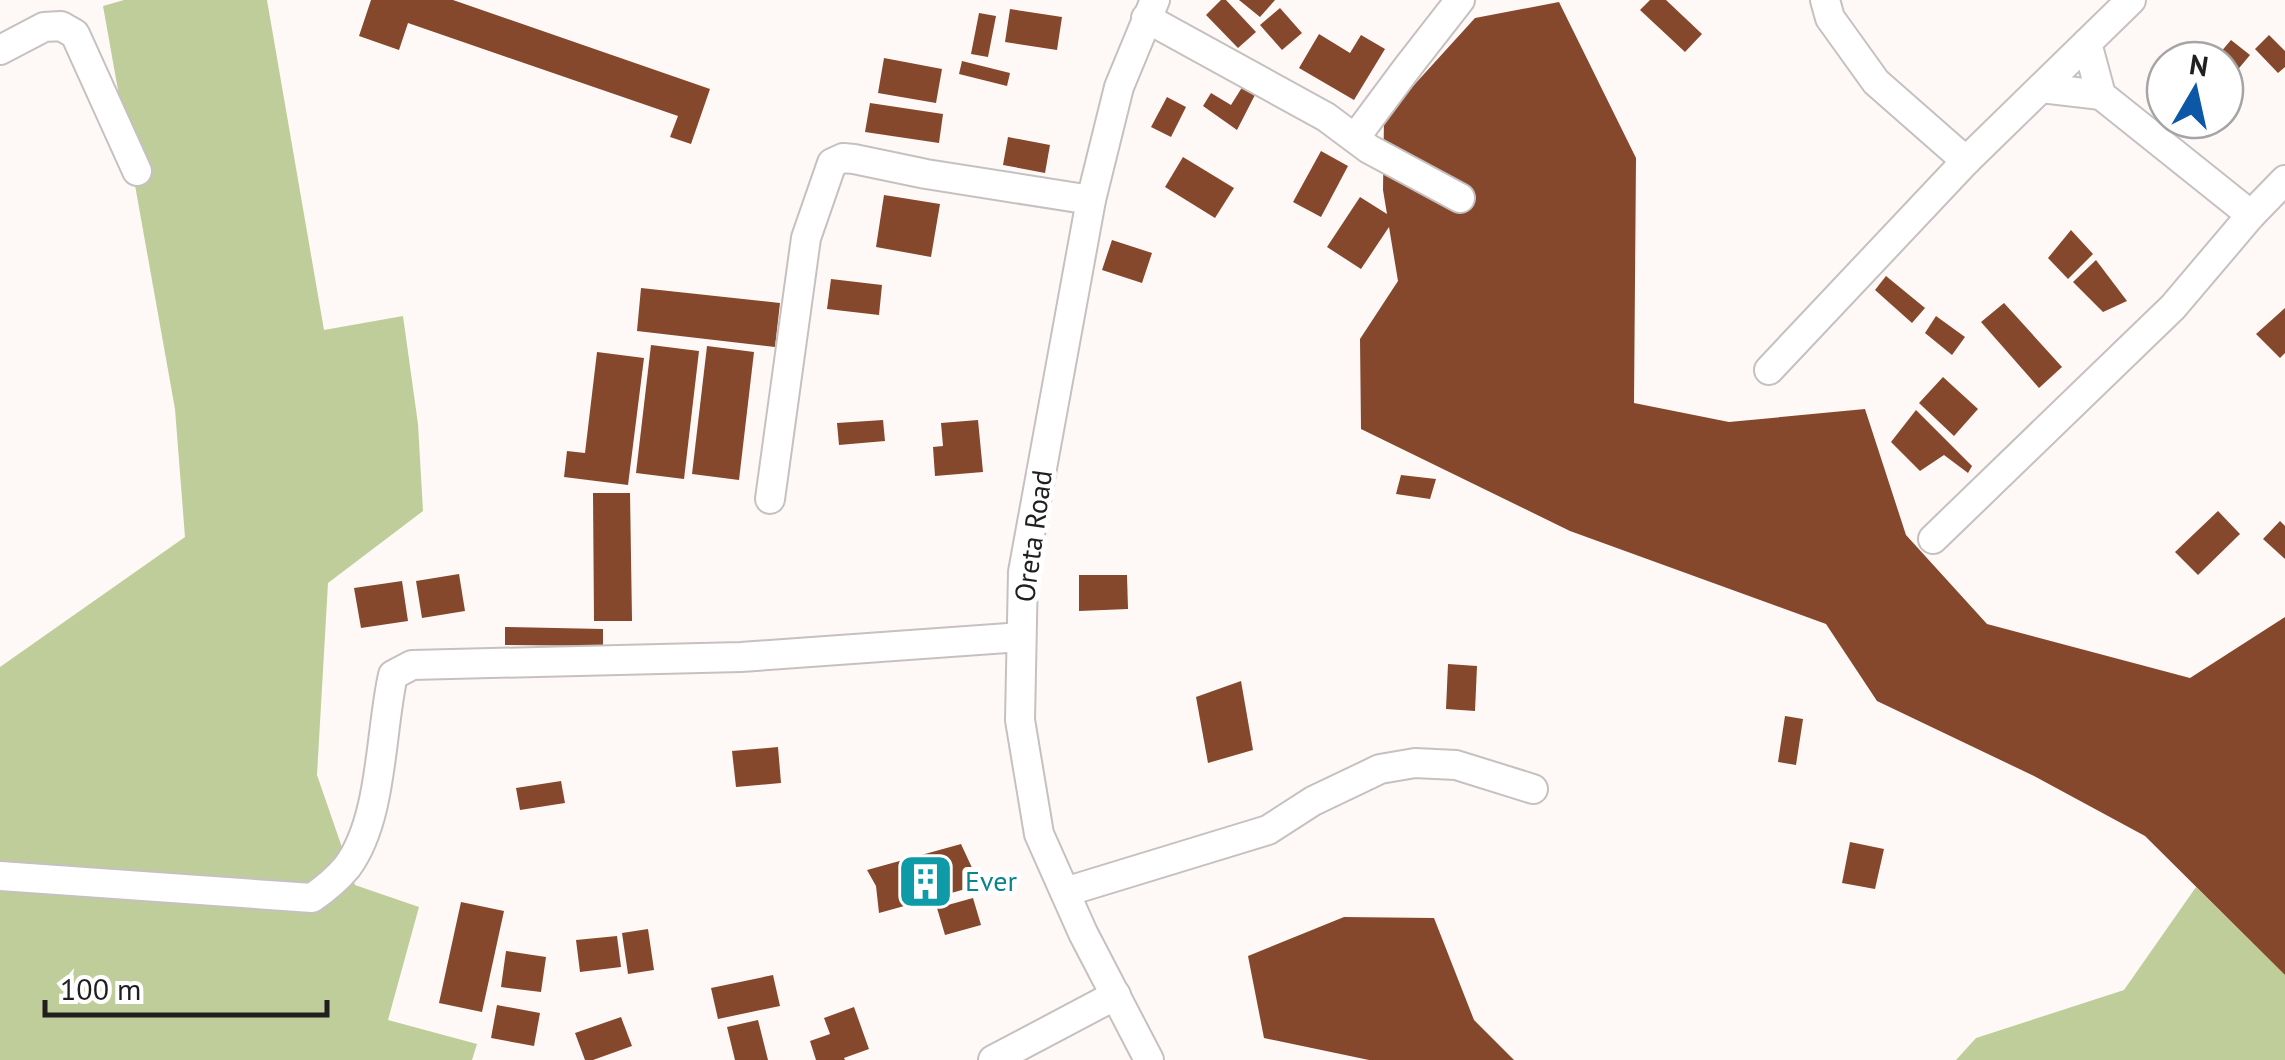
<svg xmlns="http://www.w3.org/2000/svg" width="2285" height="1060" font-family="'PT Sans',sans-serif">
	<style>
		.green { fill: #bfcd9a }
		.building { fill: #85482d }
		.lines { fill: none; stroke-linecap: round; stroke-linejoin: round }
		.minor-casing { stroke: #c6c1c0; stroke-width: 32 }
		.minor { stroke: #fff; stroke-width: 28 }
		.labels { text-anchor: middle; stroke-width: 10; stroke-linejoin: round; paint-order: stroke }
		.street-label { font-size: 28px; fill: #201e1e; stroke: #fff }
		.culture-label { font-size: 28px; fill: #0d838f; stroke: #fff; text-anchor: start }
	</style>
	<rect width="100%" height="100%" fill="#fef9f7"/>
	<g class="green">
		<polygon points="124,0 267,0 324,330 403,316 418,424 423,511 328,583 317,775 355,885 419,907 388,1020 477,1044 472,1060 0,1060 0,667 185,537 175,409 103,6"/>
		<polygon points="2196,887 2285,975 2285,1060 1956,1060 1976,1038 2124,990"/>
	</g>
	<g class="building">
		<polygon points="371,0 453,0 710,89 691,144 670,137 678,116 408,23 399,50 359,36"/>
		<polygon points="1221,0 1226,0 1256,32 1238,48 1206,15"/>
		<polygon points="1239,0 1275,0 1260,17"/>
		<polygon points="1650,0 1666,0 1702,34 1685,52 1640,10"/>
		<polygon points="1559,2 1636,158 1634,403 1729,422 1865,409 1906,535 1987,624 2190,678 2285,617 2285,975 2145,836 2034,776 1877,701 1826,624 1570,531 1361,429 1360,339 1398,281 1389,227 1361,269 1327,247 1360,197 1387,214 1383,190 1384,118 1475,18"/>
		<polygon points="1280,8 1302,33 1282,50 1260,25"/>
		<polygon points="1010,9 1062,17 1057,50 1005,42"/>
		<polygon points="979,13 996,16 988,57 971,54"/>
		<polygon points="1319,34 1350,53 1361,35 1385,49 1354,100 1299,68"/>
		<polygon points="2269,35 2285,51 2285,67 2278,73 2255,49"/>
		<polygon points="2231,40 2250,55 2225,85 2225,60 2214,60"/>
		<polygon points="884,58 942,69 936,103 878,93"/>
		<polygon points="962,61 1010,73 1007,86 959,74"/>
		<polygon points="1246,81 1258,89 1237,130 1203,106 1211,93 1231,105"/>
		<polygon points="1167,97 1186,107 1171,137 1151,127"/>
		<polygon points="870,103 943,114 939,143 865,132"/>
		<polygon points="1008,137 1050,145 1045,173 1003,165"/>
		<polygon points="1321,151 1348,166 1321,217 1293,202"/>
		<polygon points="1183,157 1234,188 1215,218 1165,187"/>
		<polygon points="884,195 940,204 931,257 876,247"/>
		<polygon points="2071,230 2093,254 2068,279 2048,258"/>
		<polygon points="1112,240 1152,253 1142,283 1102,270"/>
		<polygon points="2096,260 2127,301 2103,312 2073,282"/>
		<polygon points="1886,276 1925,308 1912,323 1875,290"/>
		<polygon points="831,279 882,285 879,315 827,309"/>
		<polygon points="641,288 780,303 775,347 637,331"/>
		<polygon points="2004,303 2062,367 2039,388 1981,322"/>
		<polygon points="2285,308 2285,353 2280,358 2256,334"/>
		<polygon points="1936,316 1965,337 1952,355 1925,333"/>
		<polygon points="651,345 699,351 684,479 636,473"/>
		<polygon points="707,346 754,352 739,480 692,474"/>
		<polygon points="597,352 644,358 628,485 564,477 567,451 585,453"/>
		<polygon points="1943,377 1978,409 1954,436 1919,403"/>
		<polygon points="1916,410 1972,466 1968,473 1944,455 1920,471 1891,442"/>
		<polygon points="883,420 885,441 839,445 837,423"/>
		<polygon points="978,420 983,472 935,476 933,447 943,446 941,423"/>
		<polygon points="1401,475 1436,479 1430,499 1396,494"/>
		<polygon points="593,493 630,493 632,621 594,621"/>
		<polygon points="2218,511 2240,534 2198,575 2175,552"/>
		<polygon points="2280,521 2285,526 2285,559 2263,539"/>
		<polygon points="459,574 465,611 422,618 416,581"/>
		<polygon points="1079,575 1127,575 1128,609 1079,611"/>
		<polygon points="402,581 408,621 361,628 354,588"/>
		<polygon points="505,627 603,629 603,646 505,645"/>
		<polygon points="1448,664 1477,666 1475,711 1446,709"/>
		<polygon points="1241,681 1253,750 1208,763 1196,697"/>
		<polygon points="1785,716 1803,719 1796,765 1778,762"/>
		<polygon points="778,747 781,783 736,787 732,751"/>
		<polygon points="561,781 565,803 520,810 516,788"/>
		<polygon points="1850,842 1884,849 1875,889 1842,883"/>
		<polygon points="961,844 980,885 879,913 876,886 867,870"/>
		<polygon points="973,898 981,925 945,935 937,908"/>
		<polygon points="461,902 504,911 482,1012 439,1003"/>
		<polygon points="1344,917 1434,918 1474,1020 1514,1060 1369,1060 1264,1038 1248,956"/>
		<polygon points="648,929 654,970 628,974 622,933"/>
		<polygon points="617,936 621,967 580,972 576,940"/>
		<polygon points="506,951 546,957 541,992 501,987"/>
		<polygon points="773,975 780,1006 718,1019 711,988"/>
		<polygon points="497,1005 540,1013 534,1046 491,1038"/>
		<polygon points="854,1007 869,1049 844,1058 845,1060 816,1060 810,1041 830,1034 824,1018"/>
		<polygon points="621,1017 632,1046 593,1060 585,1060 575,1033"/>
		<polygon points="758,1020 768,1060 735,1060 727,1027"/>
	</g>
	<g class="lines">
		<defs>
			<g id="minor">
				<polyline points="1825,0 1830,18 1876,82 1966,161"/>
				<polyline points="1146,18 1326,117 1369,149 1460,198"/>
				<polyline points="2087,43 2101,95 2251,215"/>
				<polyline points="0,50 44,27 61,26 75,34 137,171"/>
				<polyline points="2041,88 2101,95"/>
				<polyline points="1355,138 1407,68 1460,0"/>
				<polyline points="1769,370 1966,161 2131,0"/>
				<polyline points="770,499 806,238 832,163 843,158 854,159 926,174 1091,200"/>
				<polyline points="1933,539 2173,307 2251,215 2285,180"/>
				<path d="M0 876 312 898C325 889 337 879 347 867 383 819 380 732 393 675L412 665 741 657 1021 637"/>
				<polyline points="1065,892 1268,830 1313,801 1380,769 1415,763 1456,765 1533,789"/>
				<polyline points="993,1060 1116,995"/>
				<polyline points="1149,1060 1083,933 1039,834 1020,720 1023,572 1091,200 1119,87 1155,0"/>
			</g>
		</defs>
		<use href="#minor" class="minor-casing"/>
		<use href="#minor" class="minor"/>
	</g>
	<defs>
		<symbol id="building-square" viewBox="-11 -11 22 22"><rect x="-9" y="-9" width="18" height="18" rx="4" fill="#0f9aa8" stroke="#fff"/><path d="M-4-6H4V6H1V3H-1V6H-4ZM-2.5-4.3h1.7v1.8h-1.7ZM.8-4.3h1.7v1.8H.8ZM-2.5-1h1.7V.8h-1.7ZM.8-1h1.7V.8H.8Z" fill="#fff"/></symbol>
	</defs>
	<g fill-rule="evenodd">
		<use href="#building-square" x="894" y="850" width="63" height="63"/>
	</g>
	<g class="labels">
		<g class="street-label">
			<text transform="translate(1033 536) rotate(-82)" y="10">Oreta Road</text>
		</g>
		<g class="culture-label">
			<text x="965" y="891">Ever</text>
		</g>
	</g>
	<g transform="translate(2195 90) rotate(9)"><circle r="48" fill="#ffffff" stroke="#a6a5a5" stroke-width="2.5"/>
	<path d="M0-8L18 38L0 25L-18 38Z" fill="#0c57a6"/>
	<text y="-15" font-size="28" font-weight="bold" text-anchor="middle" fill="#201e1e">N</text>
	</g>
	<path d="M45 1000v15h282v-15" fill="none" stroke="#201e1e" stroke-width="5"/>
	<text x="60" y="1000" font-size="30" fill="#201e1e" stroke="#ffffff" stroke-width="8" paint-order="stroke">100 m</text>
</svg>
